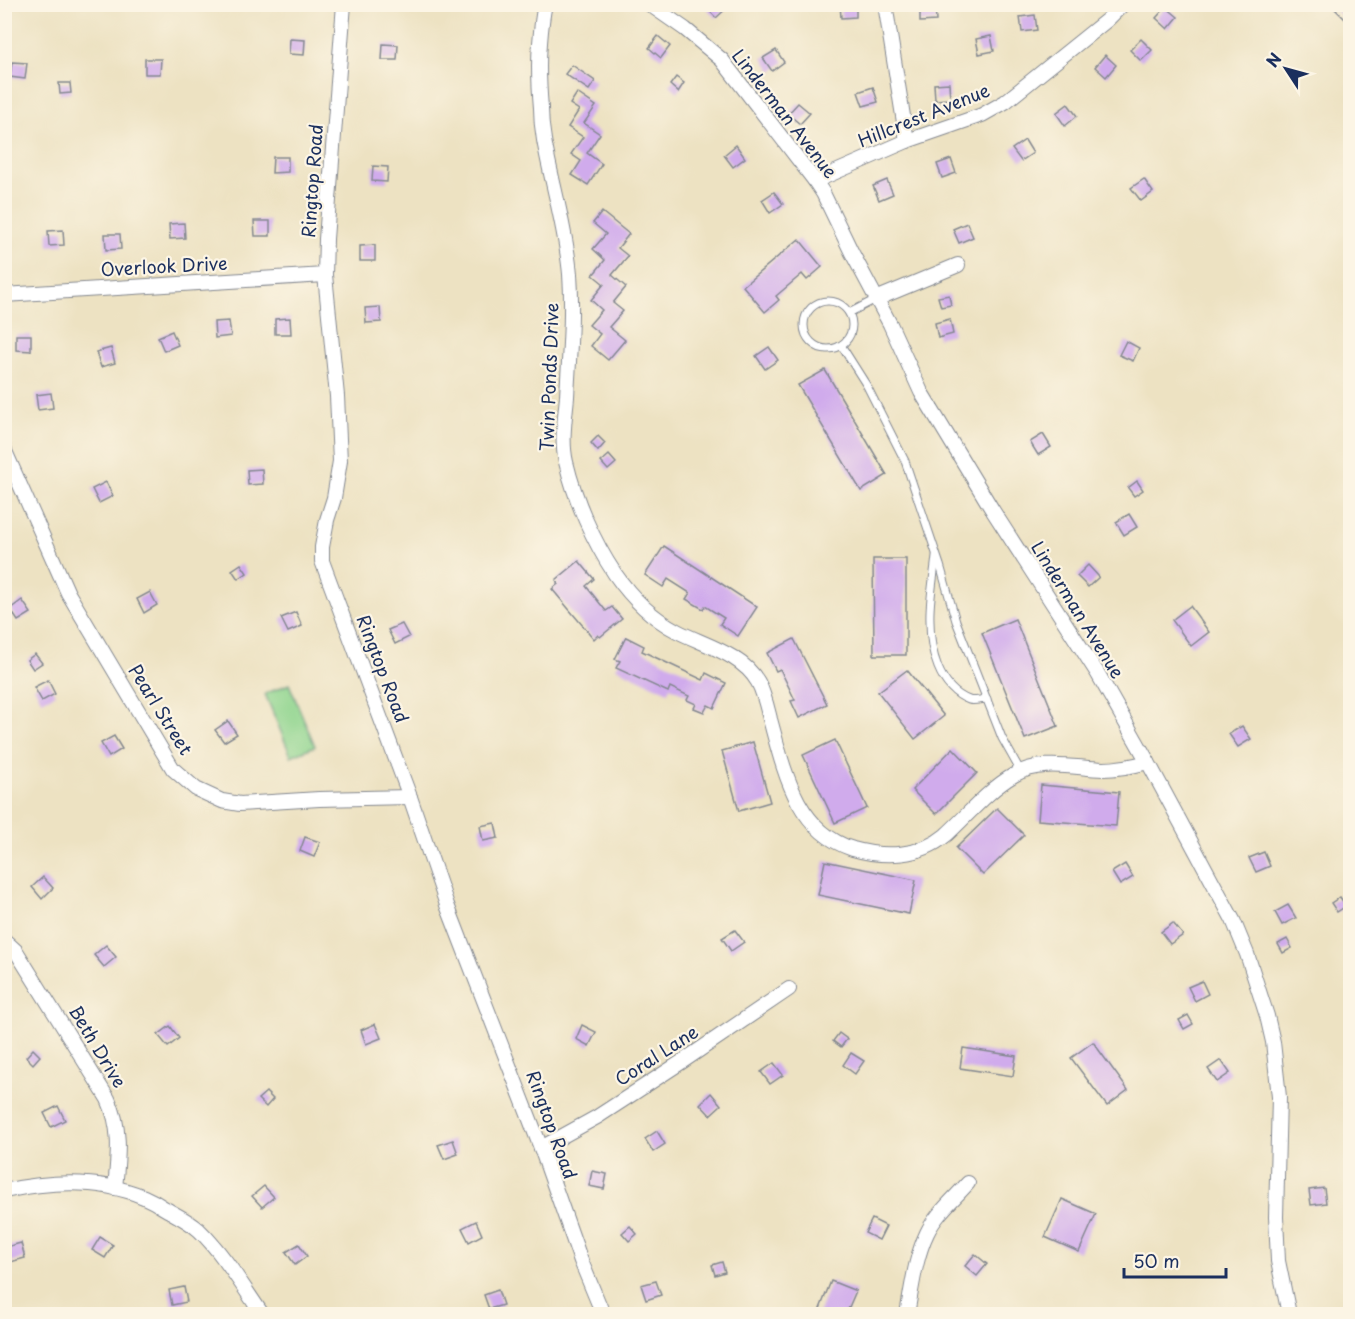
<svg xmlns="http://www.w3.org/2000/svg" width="1355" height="1319" font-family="'Playpen Sans',sans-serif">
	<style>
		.green { fill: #8ed48d; stroke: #548276; stroke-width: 1.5 }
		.building { fill: #d0abec }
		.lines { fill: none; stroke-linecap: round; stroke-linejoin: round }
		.service-casing { stroke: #848890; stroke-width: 9 }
		.minor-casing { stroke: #848890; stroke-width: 16 }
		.service { stroke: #fff; stroke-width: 7 }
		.minor { stroke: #fff; stroke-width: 14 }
		.labels { text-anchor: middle; stroke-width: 4.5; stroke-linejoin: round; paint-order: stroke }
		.street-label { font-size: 18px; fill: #1b2f5e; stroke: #fcf5e5 }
	</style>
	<rect width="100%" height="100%" fill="#fcf5e5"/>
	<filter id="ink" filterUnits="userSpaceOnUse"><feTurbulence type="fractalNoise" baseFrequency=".0167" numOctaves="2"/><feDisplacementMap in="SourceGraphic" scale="12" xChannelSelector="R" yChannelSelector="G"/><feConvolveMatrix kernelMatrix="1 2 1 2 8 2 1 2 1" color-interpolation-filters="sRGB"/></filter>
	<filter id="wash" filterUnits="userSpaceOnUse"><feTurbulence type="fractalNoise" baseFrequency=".008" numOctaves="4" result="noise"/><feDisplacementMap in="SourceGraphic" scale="24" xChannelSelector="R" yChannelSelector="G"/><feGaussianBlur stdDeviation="1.35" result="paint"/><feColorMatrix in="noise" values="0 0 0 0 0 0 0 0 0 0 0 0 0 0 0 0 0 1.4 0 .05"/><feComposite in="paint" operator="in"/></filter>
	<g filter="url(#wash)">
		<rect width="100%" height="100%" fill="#ede2c2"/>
		<polygon class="green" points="289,684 315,746 291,756 265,694"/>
		<g id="blocks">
			<g class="building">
				<polygon points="703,4 731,4 716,18"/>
				<polygon points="840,4 856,4 856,17 841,18"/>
				<polygon points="1330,4 1350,4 1350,24"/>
				<polygon points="935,6 936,21 920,22 920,7"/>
				<polygon points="1166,7 1178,17 1168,29 1156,18"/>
				<polygon points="1035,15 1037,30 1022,32 1020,17"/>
				<polygon points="658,36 670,46 661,58 649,48"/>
				<polygon points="991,36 994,51 979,54 976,39"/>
				<polygon points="290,39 305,40 304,55 289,54"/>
				<polygon points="1141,39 1152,50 1141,61 1130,50"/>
				<polygon points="383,44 398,45 397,60 382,60"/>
				<polygon points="776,50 784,62 772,71 763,58"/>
				<polygon points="1105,55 1116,65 1106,77 1095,67"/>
				<polygon points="145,59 161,59 160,74 145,74"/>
				<polygon points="12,62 27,63 25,79 10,77"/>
				<polygon points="572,65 595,81 589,90 565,74"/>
				<polygon points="676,77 684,83 678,92 670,85"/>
				<polygon points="59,83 70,83 71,93 60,94"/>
				<polygon points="949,83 950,99 935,100 934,84"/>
				<polygon points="873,87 878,102 863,106 858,92"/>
				<polygon points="577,93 596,106 584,123 600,134 587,153 602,164 588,185 572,175 581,161 571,154 583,137 568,127 579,110 570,104"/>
				<polygon points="798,103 810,113 800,124 788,114"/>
				<polygon points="1068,104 1077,116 1065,126 1056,113"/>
				<polygon points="1025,140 1033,153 1021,161 1012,149"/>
				<polygon points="736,145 745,158 733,167 724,155"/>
				<polygon points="273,157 288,157 288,172 272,173"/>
				<polygon points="951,159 956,173 942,178 937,164"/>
				<polygon points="373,166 388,167 387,182 372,181"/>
				<polygon points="1144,179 1153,192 1141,201 1131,188"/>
				<polygon points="887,180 893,194 879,200 873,186"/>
				<polygon points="774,192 783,204 770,213 762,200"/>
				<polygon points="602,212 629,234 618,248 628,256 612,275 626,287 613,303 623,311 609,327 625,340 608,360 591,346 600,334 589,325 602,310 591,300 604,284 593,275 605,260 593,249 606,234 593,223"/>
				<polygon points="254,221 270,221 270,236 255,236"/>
				<polygon points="184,223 185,238 170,239 169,224"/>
				<polygon points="967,223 973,237 959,243 953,229"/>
				<polygon points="63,230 64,245 49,246 48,231"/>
				<polygon points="105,234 120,234 121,249 106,250"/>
				<polygon points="799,239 822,267 807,280 802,274 776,296 779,300 765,312 743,286"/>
				<polygon points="375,245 375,261 360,261 360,246"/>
				<polygon points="949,295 951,305 941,307 938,297"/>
				<polygon points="380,307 381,322 366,323 365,308"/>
				<polygon points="290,318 291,334 275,334 275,319"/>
				<polygon points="950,319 953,334 938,338 935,323"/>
				<polygon points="229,321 231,336 215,338 214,322"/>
				<polygon points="172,331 178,345 164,351 158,337"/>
				<polygon points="16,335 31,335 31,351 16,350"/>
				<polygon points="1126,341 1139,348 1133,361 1119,355"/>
				<polygon points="769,347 778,360 765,369 756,356"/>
				<polygon points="111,348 115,363 101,367 96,352"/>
				<polygon points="825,370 887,475 861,491 798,385"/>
				<polygon points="51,393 53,408 38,410 36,395"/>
				<polygon points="1043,434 1051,447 1038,455 1030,442"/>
				<polygon points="598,436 605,443 598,451 591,443"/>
				<polygon points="609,455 616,463 608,470 601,462"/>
				<polygon points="262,469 263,484 248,485 247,470"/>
				<polygon points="1137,481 1143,490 1134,496 1128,488"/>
				<polygon points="106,482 113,496 99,503 92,489"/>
				<polygon points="1129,514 1137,527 1124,535 1116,522"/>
				<polygon points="664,546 757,607 738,636 720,624 724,618 705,606 703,609 686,599 690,593 668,579 663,587 645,575"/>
				<polygon points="873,559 906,559 906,655 874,655"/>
				<polygon points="579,561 594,579 586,586 606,611 612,607 622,619 600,637 598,635 594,639 552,589 558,584 556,580"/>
				<polygon points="241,564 247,573 238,579 232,570"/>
				<polygon points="1088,565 1099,577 1088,587 1077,576"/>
				<polygon points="150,592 157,605 144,613 137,599"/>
				<polygon points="22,600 31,613 18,621 10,609"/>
				<polygon points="1190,606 1209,632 1191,646 1172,620"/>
				<polygon points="296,612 302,626 288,632 281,618"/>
				<polygon points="1015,619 1058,726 1025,739 982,633"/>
				<polygon points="402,624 409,637 395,644 388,630"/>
				<polygon points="626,637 644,646 642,651 703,680 706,673 726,683 714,708 708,705 704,712 694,708 696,704 687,700 689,696 670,687 668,692 616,668 620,661 615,659"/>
				<polygon points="794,639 827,704 799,718 791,701 795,700 780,669 776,671 767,653"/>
				<polygon points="35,654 42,663 33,669 27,660"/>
				<polygon points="907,670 944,716 915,739 878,692"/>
				<polygon points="48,680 55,694 42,701 34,687"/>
				<polygon points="228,721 237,734 224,742 215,730"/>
				<polygon points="1242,726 1251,739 1238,747 1229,734"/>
				<polygon points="114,736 122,749 109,757 101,743"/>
				<polygon points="835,740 867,808 835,823 803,755"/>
				<polygon points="753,742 770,802 739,811 722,751"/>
				<polygon points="953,748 977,773 936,814 912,790"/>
				<polygon points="1041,785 1119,792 1116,826 1038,820"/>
				<polygon points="997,808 1024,835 983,875 956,848"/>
				<polygon points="495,823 498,838 483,841 480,826"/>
				<polygon points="305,837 320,842 314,857 300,851"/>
				<polygon points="1264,852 1270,866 1256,872 1249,858"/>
				<polygon points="825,861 916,880 909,914 818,895"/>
				<polygon points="1125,864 1133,877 1120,885 1112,872"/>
				<polygon points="43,877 53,888 42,899 32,887"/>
				<polygon points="1340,897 1346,906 1337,912 1331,903"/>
				<polygon points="1288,905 1296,918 1282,925 1275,912"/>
				<polygon points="1173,923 1183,935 1170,944 1161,932"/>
				<polygon points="735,930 744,942 731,951 722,938"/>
				<polygon points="1287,939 1292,948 1283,953 1278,944"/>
				<polygon points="106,945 116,957 104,967 94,955"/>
				<polygon points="1202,981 1208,994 1195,1001 1188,987"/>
				<polygon points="1188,1015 1193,1024 1184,1029 1179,1020"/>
				<polygon points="375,1024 381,1038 366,1044 361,1030"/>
				<polygon points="582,1025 596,1032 589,1046 576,1039"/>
				<polygon points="170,1026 179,1038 168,1047 158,1035"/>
				<polygon points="839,1033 847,1039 841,1047 833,1041"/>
				<polygon points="1093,1042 1128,1090 1107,1106 1071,1058"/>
				<polygon points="963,1048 1016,1056 1013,1076 960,1068"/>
				<polygon points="33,1049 40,1056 33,1064 26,1057"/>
				<polygon points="851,1053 864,1061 855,1074 843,1065"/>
				<polygon points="1221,1060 1230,1073 1217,1082 1208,1069"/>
				<polygon points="774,1063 783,1075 770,1084 761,1072"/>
				<polygon points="266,1092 273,1099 266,1107 258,1099"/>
				<polygon points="711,1093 721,1105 710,1115 700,1104"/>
				<polygon points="58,1106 65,1120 51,1127 44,1113"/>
				<polygon points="657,1131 665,1144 653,1152 645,1139"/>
				<polygon points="453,1140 458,1154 444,1159 438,1145"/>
				<polygon points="592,1171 607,1174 604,1189 589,1186"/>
				<polygon points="264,1186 274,1197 262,1207 252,1196"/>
				<polygon points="1324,1188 1326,1203 1311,1205 1309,1190"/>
				<polygon points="1062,1199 1096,1214 1079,1252 1045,1237"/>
				<polygon points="872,1219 886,1226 879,1240 865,1233"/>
				<polygon points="476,1221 482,1235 469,1242 462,1228"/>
				<polygon points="630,1226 637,1234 629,1241 622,1233"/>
				<polygon points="100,1237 113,1245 105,1258 92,1250"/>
				<polygon points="21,1243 25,1258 10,1262 6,1247"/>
				<polygon points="299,1244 307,1256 295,1265 286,1252"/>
				<polygon points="975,1254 987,1264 977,1276 965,1266"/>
				<polygon points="722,1262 725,1272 715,1275 712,1265"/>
				<polygon points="656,1281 661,1295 646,1300 641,1285"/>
				<polygon points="831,1281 856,1291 846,1314 818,1314"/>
				<polygon points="184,1287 187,1302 172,1305 169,1290"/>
				<polygon points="498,1290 503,1305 489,1309 484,1295"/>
			</g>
		</g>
	</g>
	<g filter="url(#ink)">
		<use href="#blocks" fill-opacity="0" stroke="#848890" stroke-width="1.5"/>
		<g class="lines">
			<defs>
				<g id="service">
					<circle cx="828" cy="325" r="24"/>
					<polyline points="849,313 876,299"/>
					<polyline points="841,345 867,386 905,461 940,565 956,621 1002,738 1021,772"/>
					<path d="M936 556C934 576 929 601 930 621 930 650 938 688 969 700 974 702 981 699 987 699"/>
				</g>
				<g id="minor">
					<polyline points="344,4 326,239 325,275 337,396 340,461 334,498 327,520 322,547 322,561 410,797 447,905 541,1148 581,1261 603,1314"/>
					<path d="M545 4C542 17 541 30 540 43 538 65 539 85 541 108 541 118 542 129 544 140 552 184 566 229 570 274 573 315 569 356 567 397 565 418 561 441 566 462 575 500 593 541 615 574 631 597 652 618 677 631 704 645 742 654 758 682 764 693 767 707 770 719 784 770 796 831 853 849 884 858 920 857 946 835 968 815 988 790 1014 775 1042 759 1073 768 1103 769 1118 769 1133 766 1148 762"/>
					<polyline points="649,4 685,29 722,60 815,181 823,193 852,253 890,324 921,392 993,511 1098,674 1148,762 1233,920 1247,954 1267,1016 1273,1042 1279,1097 1276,1217 1278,1261 1289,1314"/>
					<polyline points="885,4 907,141"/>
					<polyline points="815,181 907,141 982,115 1005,102 1107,20 1123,4"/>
					<polyline points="4,295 325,275"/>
					<polyline points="876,299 958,265"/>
					<polyline points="4,449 68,593 173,769 196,789 222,801 240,804 319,799 410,797"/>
					<path d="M4 940 16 951 108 1099C122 1129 118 1157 115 1188"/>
					<polyline points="541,1148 597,1117 683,1061 789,989"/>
					<path d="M4 1191C50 1181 101 1179 144 1197 151 1200 158 1204 164 1208 176 1215 189 1221 199 1230 222 1252 244 1288 262 1314"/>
					<path d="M907 1314C912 1288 915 1258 927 1233 936 1214 954 1199 968 1183"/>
				</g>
			</defs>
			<use href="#service" class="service-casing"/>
			<use href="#minor" class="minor-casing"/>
			<use href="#service" class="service"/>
			<use href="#minor" class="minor"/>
		</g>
	</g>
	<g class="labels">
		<g class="street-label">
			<text transform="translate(784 114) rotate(52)" y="6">Linderman Avenue</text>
			<text transform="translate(924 116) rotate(-22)" y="6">Hillcrest Avenue</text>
			<text transform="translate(313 181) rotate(-86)" y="6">Ringtop Road</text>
			<text transform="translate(164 267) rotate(-3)" y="6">Overlook Drive</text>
			<text transform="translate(550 377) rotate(-88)" y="6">Twin Ponds Drive</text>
			<text transform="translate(1077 610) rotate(58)" y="6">Linderman Avenue</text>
			<text transform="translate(382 669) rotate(69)" y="6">Ringtop Road</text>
			<text transform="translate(160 710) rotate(58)" y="6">Pearl Street</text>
			<text transform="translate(97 1047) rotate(59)" y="6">Beth Drive</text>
			<text transform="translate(657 1056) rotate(-33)" y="6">Coral Lane</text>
			<text transform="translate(551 1125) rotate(70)" y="6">Ringtop Road</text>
		</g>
	</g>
	<rect width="1355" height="1319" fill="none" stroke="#fcf5e5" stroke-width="24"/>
	<g transform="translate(1286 69) rotate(306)" stroke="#fcf5e5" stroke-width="4.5" paint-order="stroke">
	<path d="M0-4.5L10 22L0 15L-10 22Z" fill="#1b2f5e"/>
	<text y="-9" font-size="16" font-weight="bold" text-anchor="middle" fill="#1b2f5e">N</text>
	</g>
	<path d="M1124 1268v9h102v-9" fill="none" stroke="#1b2f5e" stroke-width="3"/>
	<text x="1133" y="1268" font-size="18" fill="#1b2f5e" stroke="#fcf5e5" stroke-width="4.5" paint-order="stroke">50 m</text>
</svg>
